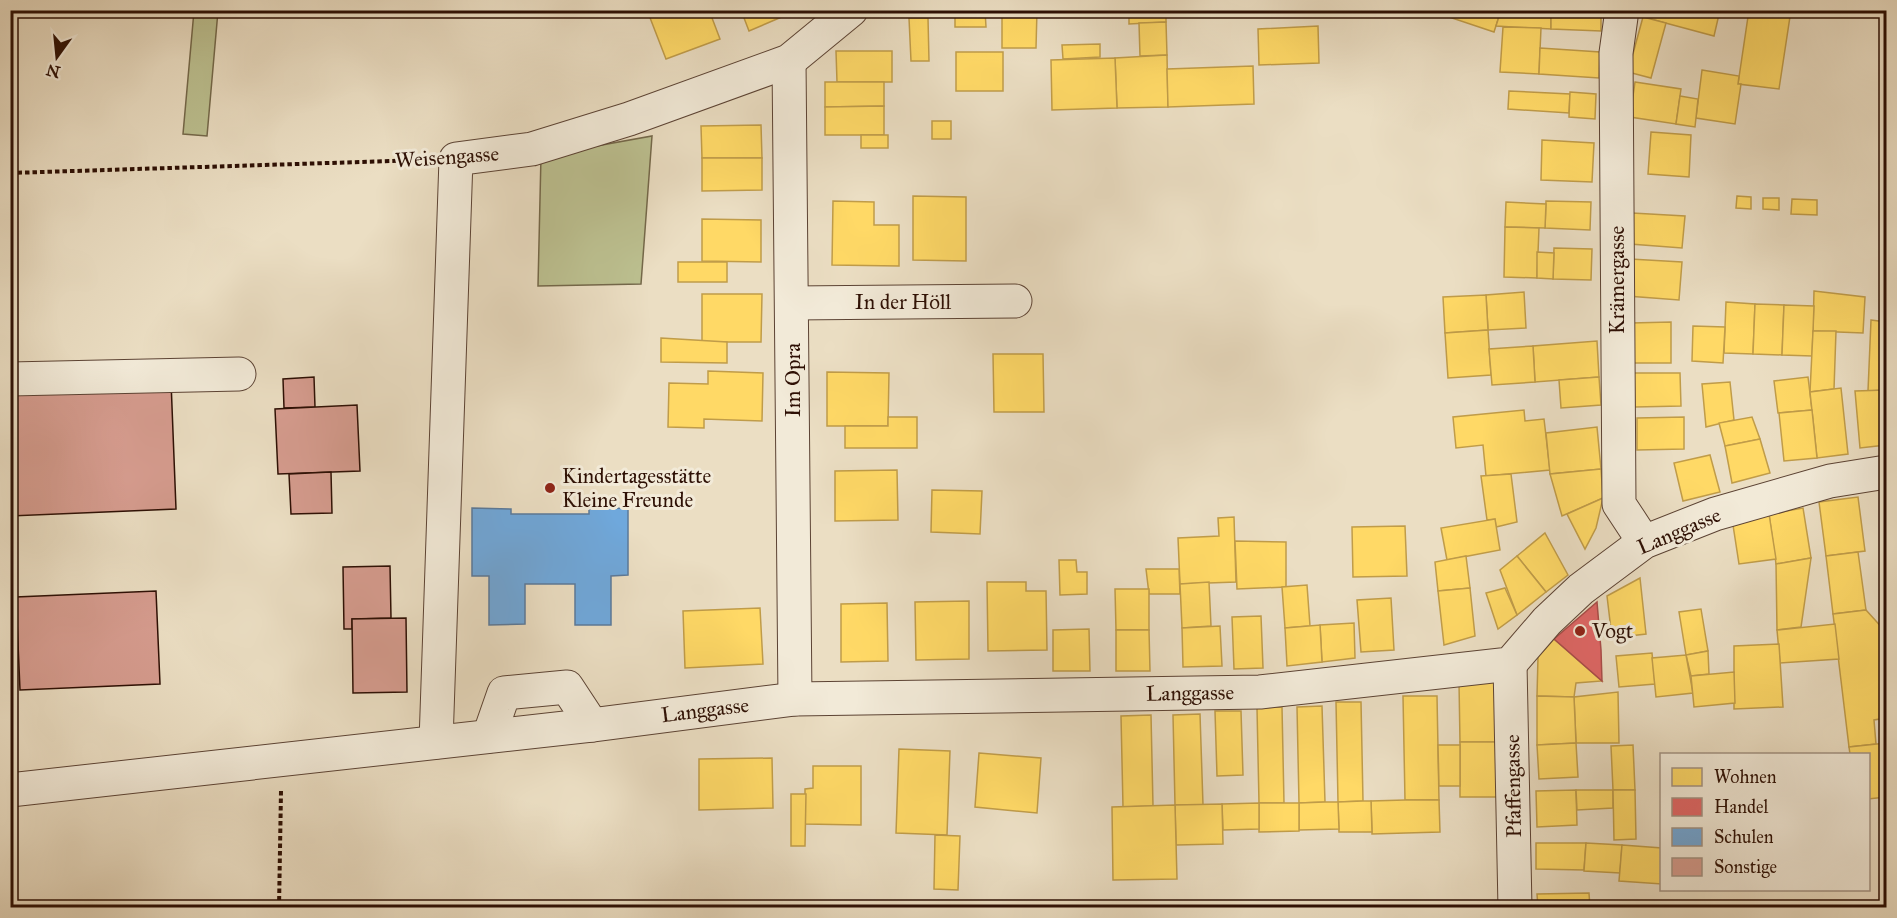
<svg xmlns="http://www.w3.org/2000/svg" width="1897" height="918" font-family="'IM FELL Great Primer',serif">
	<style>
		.green { fill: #bcc090; stroke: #74684a; stroke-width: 1.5 }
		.homes { fill: #ffd966; stroke: #c09c49; stroke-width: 1.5 }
		.shops { fill: #e06666; stroke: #aa4c49; stroke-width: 1.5 }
		.schools { fill: #6fa8dc; stroke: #5b7a9b; stroke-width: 1.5 }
		.building { fill: #d69c8f; stroke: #2d0f04; stroke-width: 1.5 }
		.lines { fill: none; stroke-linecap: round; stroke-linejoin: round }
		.minor-casing { stroke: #5c4334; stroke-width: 35 }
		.path { stroke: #2d0f04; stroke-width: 4; stroke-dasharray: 4.5 3; stroke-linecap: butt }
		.minor { stroke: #f2ead8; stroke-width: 33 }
		.poi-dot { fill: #8f2418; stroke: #f2ead8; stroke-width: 2 }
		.labels { text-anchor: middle; stroke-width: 6; stroke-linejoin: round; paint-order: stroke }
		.street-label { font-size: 21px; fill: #2d0f04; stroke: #f2ead8 }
		.poi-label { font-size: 21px; fill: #2d0f04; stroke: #f2ead8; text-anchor: start }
	</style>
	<rect width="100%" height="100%" fill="#ebdec3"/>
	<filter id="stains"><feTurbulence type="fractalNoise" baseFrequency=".00333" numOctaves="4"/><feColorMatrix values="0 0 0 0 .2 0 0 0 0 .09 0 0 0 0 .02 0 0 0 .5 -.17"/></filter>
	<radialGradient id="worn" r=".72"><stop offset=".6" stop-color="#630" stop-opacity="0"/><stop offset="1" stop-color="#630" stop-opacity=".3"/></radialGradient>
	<g class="green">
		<polygon points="194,11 218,11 207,136 183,134"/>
		<polygon points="652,136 641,284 538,286 541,156"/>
	</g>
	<g class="homes">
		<polygon points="647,10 709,10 720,39 666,59"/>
		<polygon points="741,10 798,10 749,31"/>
		<polygon points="909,10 946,10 946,17 909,18"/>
		<polygon points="955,10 985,10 986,27 955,27"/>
		<polygon points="1002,10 1037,10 1036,48 1002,48"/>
		<polygon points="1068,10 1105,10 1105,16 1068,15"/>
		<polygon points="1129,10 1166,10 1166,22 1129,24"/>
		<polygon points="1437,10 1501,10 1494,32 1437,13"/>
		<polygon points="1501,10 1551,10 1551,29 1496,26"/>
		<polygon points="1551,10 1601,10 1601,31 1551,29"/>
		<polygon points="1645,10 1720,10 1714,36 1643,17"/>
		<polygon points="1749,10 1791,10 1779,89 1738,84"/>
		<polygon points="1643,17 1666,23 1651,78 1628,72"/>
		<polygon points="909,18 928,18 929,61 911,61"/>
		<polygon points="1166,22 1167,55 1140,56 1139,23"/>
		<polygon points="1318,26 1319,63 1259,65 1258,29"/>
		<polygon points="1503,27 1541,28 1539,74 1500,72"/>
		<polygon points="1100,44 1100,57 1063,59 1062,45"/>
		<polygon points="1540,48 1600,52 1599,78 1539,74"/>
		<polygon points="836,51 892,51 892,82 837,82"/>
		<rect x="956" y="52" width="47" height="39"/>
		<polygon points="1167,55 1168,107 1117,108 1115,58"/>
		<polygon points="1115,58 1117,108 1052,110 1051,60"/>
		<polygon points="1253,66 1254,104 1168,107 1167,69"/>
		<polygon points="1702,70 1739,76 1738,84 1741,84 1735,124 1696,118"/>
		<polygon points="825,82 884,82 884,106 825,107"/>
		<polygon points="1635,82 1681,89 1676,124 1630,117"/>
		<polygon points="1509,91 1570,94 1569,113 1508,109"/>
		<polygon points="1570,92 1596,94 1595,119 1569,117"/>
		<polygon points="1680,96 1698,99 1695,127 1676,124"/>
		<polygon points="884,106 884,135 825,135 825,107"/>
		<rect x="932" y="121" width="19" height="18"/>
		<polygon points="761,125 762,158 702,158 701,126"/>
		<polygon points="1651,132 1691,135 1689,177 1648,174"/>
		<rect x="861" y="135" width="27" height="13"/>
		<polygon points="1542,140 1594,143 1592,182 1541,180"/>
		<polygon points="702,158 762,158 762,190 702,191"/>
		<polygon points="913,196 966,197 966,261 913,260"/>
		<polygon points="1737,196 1751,197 1751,209 1736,208"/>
		<polygon points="1763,198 1779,198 1779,210 1763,209"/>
		<polygon points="1792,199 1817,200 1817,215 1791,214"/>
		<polygon points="833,201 874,202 874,225 899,225 899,266 832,265"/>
		<polygon points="1546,201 1591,202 1590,230 1545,228"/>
		<polygon points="1506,202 1546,204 1545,228 1505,227"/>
		<polygon points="1632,213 1685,216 1682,248 1630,244"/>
		<polygon points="702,219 761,220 761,262 702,261"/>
		<polygon points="1505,227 1539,228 1537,278 1504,277"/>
		<polygon points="1554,248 1592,249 1591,280 1553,279"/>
		<polygon points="1537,252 1554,253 1553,279 1537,278"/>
		<polygon points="1630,259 1682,262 1679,300 1627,296"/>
		<rect x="678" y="262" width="49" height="20"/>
		<polygon points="1814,291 1865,297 1863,333 1813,331"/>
		<polygon points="1524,292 1526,328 1488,330 1486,295"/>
		<polygon points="702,294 762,294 761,342 702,342"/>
		<polygon points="1486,295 1488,330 1445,333 1443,297"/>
		<polygon points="1726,302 1755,304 1753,354 1724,353"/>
		<polygon points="1755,304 1784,305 1782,355 1753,354"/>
		<polygon points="1784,305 1814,306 1812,356 1782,355"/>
		<polygon points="1871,320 1886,322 1886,390 1868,391"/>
		<polygon points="1671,322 1671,363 1631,363 1631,323"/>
		<polygon points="1693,326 1725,327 1723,363 1692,361"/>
		<polygon points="1488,330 1491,375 1448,378 1445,333"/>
		<polygon points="1813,331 1836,331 1834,389 1810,392"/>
		<polygon points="661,338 727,342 727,363 661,362"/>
		<polygon points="1597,341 1599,377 1535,382 1533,346"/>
		<polygon points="1533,346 1535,382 1492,385 1489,349"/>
		<polygon points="993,354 1043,354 1044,412 994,412"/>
		<polygon points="708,371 763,373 762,421 704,419 704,428 668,427 669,383 708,384"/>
		<polygon points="827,372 889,373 888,426 827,426"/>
		<polygon points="1634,373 1680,373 1681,406 1635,407"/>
		<polygon points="1599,377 1601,405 1561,408 1559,380"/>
		<polygon points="1808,377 1812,410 1778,413 1774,381"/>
		<polygon points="1730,382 1734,420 1706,427 1702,384"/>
		<polygon points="1841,388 1848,454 1817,458 1810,392"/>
		<polygon points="1886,390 1886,445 1860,448 1855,391"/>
		<polygon points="1524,410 1525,421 1544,419 1550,470 1486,476 1483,445 1456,448 1453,417"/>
		<polygon points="1812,410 1817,458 1784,461 1779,413"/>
		<polygon points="888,417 917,417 917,448 845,448 845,426 888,426"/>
		<polygon points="1684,417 1684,449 1637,450 1637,418"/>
		<polygon points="1752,417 1760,439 1725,446 1719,423"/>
		<polygon points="1597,427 1601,469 1550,474 1546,433"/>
		<polygon points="1760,439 1770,473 1732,483 1725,446"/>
		<polygon points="1710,455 1720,492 1683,501 1674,463"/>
		<polygon points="1601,469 1603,498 1562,516 1550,474"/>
		<polygon points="897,470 898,520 835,521 835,471"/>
		<polygon points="1511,474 1517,522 1496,527 1495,519 1487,520 1481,476"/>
		<polygon points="932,490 982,491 980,534 931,532"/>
		<polygon points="1886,491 1886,529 1882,492"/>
		<polygon points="1858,497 1865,551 1826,556 1819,502"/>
		<polygon points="1603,498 1596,528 1585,549 1567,514"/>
		<polygon points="1803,508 1811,558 1776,564 1769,514"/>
		<polygon points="1769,514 1776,559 1739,564 1733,525"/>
		<polygon points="1234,517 1236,582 1180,584 1178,538 1219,536 1218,518"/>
		<polygon points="1495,519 1500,550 1447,560 1441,528"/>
		<polygon points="1405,526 1407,576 1353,577 1352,527"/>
		<polygon points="1545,533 1568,575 1546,592 1517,556"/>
		<polygon points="1235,541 1286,542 1286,587 1237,589"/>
		<polygon points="1858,552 1866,610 1833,614 1826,556"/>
		<polygon points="1466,556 1470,588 1438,591 1435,562"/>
		<polygon points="1517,556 1546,592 1517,615 1500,570"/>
		<polygon points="1811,558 1801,627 1777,630 1776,564"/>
		<polygon points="1059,560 1076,560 1077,572 1087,572 1087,594 1060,595"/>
		<polygon points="1146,569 1179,569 1180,594 1149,594"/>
		<polygon points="1640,578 1646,634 1612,638 1607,596"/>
		<polygon points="987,582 1026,582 1026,591 1046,591 1047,650 988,651"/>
		<polygon points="1209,582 1211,626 1182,628 1180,584"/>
		<polygon points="1307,585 1310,626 1285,628 1282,587"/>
		<polygon points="1470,588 1475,636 1444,645 1438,591"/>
		<polygon points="1505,588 1517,615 1498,629 1486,593"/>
		<polygon points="1115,589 1149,589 1149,630 1116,630"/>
		<polygon points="1391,598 1394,650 1361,652 1357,600"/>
		<polygon points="969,601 969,659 916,660 915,602"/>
		<polygon points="887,603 888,661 841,662 841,604"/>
		<polygon points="760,608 763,664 685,668 683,611"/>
		<polygon points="1701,609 1708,651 1686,655 1679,612"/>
		<polygon points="1866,610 1886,632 1886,718 1874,720 1876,744 1849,747 1833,614"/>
		<polygon points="1261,616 1263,668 1234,669 1232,617"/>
		<polygon points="1354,623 1355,658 1322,662 1320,625"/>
		<polygon points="1835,624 1839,659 1780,663 1777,630"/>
		<polygon points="1320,625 1322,662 1287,666 1285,628"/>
		<polygon points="1220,626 1222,666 1183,667 1182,628"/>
		<polygon points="1089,629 1090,671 1053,671 1053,630"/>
		<polygon points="1116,630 1149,630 1150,671 1116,671"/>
		<polygon points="1554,639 1602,681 1576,683 1574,697 1537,696 1538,657"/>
		<polygon points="1779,644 1783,707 1734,709 1734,646"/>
		<polygon points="1708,651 1709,674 1691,676 1686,655"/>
		<polygon points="1652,653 1655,684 1619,687 1616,656"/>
		<polygon points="1686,655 1693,693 1656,697 1652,658"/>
		<polygon points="1734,672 1735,703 1694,707 1691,676"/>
		<polygon points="1459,682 1499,682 1499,742 1460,742"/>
		<polygon points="1618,692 1619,743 1576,743 1574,697"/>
		<polygon points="1403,696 1437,696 1439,800 1405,800"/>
		<polygon points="1537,696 1574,697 1576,743 1537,745"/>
		<polygon points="1336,702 1361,702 1363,801 1338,802"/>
		<polygon points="1322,706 1325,802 1299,803 1297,707"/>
		<polygon points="1282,707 1284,803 1259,803 1257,708"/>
		<polygon points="1215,711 1241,711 1243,775 1217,776"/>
		<polygon points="1200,714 1203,805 1175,805 1173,715"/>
		<polygon points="1151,715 1153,806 1123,807 1121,716"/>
		<polygon points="1460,742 1499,742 1500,797 1460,797"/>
		<polygon points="1576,743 1578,777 1539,779 1537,745"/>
		<polygon points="1886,743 1886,797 1868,799 1868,754 1850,754 1849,747"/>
		<polygon points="1438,745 1460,745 1460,786 1439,786"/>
		<polygon points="1633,745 1635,790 1613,790 1611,746"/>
		<polygon points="899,749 950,751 947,835 896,833"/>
		<polygon points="979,753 1041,758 1037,813 975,807"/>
		<polygon points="772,758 773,808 699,810 699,759"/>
		<polygon points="813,766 861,766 861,825 805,824 805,789 813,788"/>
		<polygon points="1576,790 1577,825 1537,827 1536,791"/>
		<polygon points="1576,790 1613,790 1613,808 1577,810"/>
		<polygon points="1613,790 1635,790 1636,839 1614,840"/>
		<polygon points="791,794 806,794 805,846 791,846"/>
		<polygon points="1405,800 1439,800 1440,832 1372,834 1371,801"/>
		<polygon points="1363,801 1371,801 1372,832 1339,832 1338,802"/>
		<polygon points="1325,802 1338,802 1339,829 1299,830 1299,803"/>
		<polygon points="1259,803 1299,803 1299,831 1259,832"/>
		<polygon points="1259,803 1259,829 1223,830 1222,804"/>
		<polygon points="1222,804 1223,844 1176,845 1175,805"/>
		<polygon points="1175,805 1177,879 1113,880 1112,807"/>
		<polygon points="935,835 960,836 958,890 934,889"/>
		<polygon points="1536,843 1586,843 1584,870 1536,869"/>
		<polygon points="1586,843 1622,845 1620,873 1584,871"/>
		<polygon points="1622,845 1662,848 1662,884 1619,881"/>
		<polygon points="1589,893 1590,908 1538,908 1537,894"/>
		<polygon points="1628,905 1628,908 1590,908 1590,906"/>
	</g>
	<polygon class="shops" points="1597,602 1601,650 1602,681 1554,639"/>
	<polygon class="schools" points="472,508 511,509 511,514 589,514 589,509 628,508 628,575 611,576 611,625 575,625 575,584 525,584 525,624 489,625 489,576 472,576"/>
	<g class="building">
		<polygon points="314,377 315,407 284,408 283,379"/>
		<polygon points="171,381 176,509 10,516 10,387"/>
		<polygon points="357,405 360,471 278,474 275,409"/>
		<polygon points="331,472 332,513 291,514 289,474"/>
		<polygon points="390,566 391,618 352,619 352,629 344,629 343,567"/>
		<polygon points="156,591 160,684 20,690 16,597"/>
		<polygon points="406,618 407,692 353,693 352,619"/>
	</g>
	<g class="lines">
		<defs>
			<g id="minor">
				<polyline points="1622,10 1616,53 1619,504 1644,542"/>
				<polyline points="789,61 795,699"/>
				<polyline points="792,303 1015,301"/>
				<polyline points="10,379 239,374"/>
				<polyline points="1510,664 1515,908"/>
				<polyline points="489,736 504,693 567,687 592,725"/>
				<polyline points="436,742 456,159 532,149 629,119 789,61 851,10"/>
				<polyline points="10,790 592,725 795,699 1260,692 1510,664 1547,621 1581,589 1644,542 1715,514 1830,481 1886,472"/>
			</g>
		</defs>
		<use href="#minor" class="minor-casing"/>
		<g class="path">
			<polyline points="10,173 424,160"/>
			<polyline points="279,908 281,791"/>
		</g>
		<use href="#minor" class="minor"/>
	</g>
	<g class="poi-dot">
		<circle cx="550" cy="488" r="6"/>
		<circle cx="1580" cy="631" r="6"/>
	</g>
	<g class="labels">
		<g class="street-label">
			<text transform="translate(447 157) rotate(-4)" y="7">Weisengasse</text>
			<text transform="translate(1617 280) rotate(-90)" y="7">Krämergasse</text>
			<text x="903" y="309">In der Höll</text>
			<text transform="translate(793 380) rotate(-90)" y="7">Im Opra</text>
			<text transform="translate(1679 531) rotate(-23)" y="7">Langgasse</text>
			<text transform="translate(1190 693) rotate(-1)" y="7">Langgasse</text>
			<text transform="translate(705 710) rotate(-7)" y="7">Langgasse</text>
			<text transform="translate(1513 786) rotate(-91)" y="7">Pfaffengasse</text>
		</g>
		<g class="poi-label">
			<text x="562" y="483">Kindertagesstätte<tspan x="562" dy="24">Kleine Freunde</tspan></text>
			<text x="1592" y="638">Vogt</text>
		</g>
	</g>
	<rect width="1897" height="918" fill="none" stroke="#ebdec3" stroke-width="36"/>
	<rect x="12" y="12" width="1873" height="894" fill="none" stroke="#2d0f04" stroke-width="3"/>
	<rect x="18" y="18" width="1861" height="882" fill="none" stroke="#2d0f04" stroke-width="1.5"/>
	<rect x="1660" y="753" width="210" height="138" fill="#f2ead8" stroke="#a39283" stroke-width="1.5"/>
	<rect x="1672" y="768" width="30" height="18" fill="#ffd966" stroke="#a39283" stroke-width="1.5"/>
	<text x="1714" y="783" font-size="18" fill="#2d0f04">Wohnen</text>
	<rect x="1672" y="798" width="30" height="18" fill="#e06666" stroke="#a39283" stroke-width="1.5"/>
	<text x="1714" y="813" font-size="18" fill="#2d0f04">Handel</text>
	<rect x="1672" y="828" width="30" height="18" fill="#6fa8dc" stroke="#a39283" stroke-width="1.5"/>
	<text x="1714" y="843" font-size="18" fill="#2d0f04">Schulen</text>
	<rect x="1672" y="858" width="30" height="18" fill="#d69c8f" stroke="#a39283" stroke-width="1.5"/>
	<text x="1714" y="873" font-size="18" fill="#2d0f04">Sonstige</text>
	<g transform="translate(57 57) rotate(195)" stroke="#f2ead8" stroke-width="4.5" paint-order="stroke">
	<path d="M0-4.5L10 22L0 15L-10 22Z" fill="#2d0f04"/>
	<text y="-9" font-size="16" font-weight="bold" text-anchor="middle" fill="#2d0f04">N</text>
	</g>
	<rect width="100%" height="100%" filter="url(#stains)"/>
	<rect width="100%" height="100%" fill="url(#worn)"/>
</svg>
